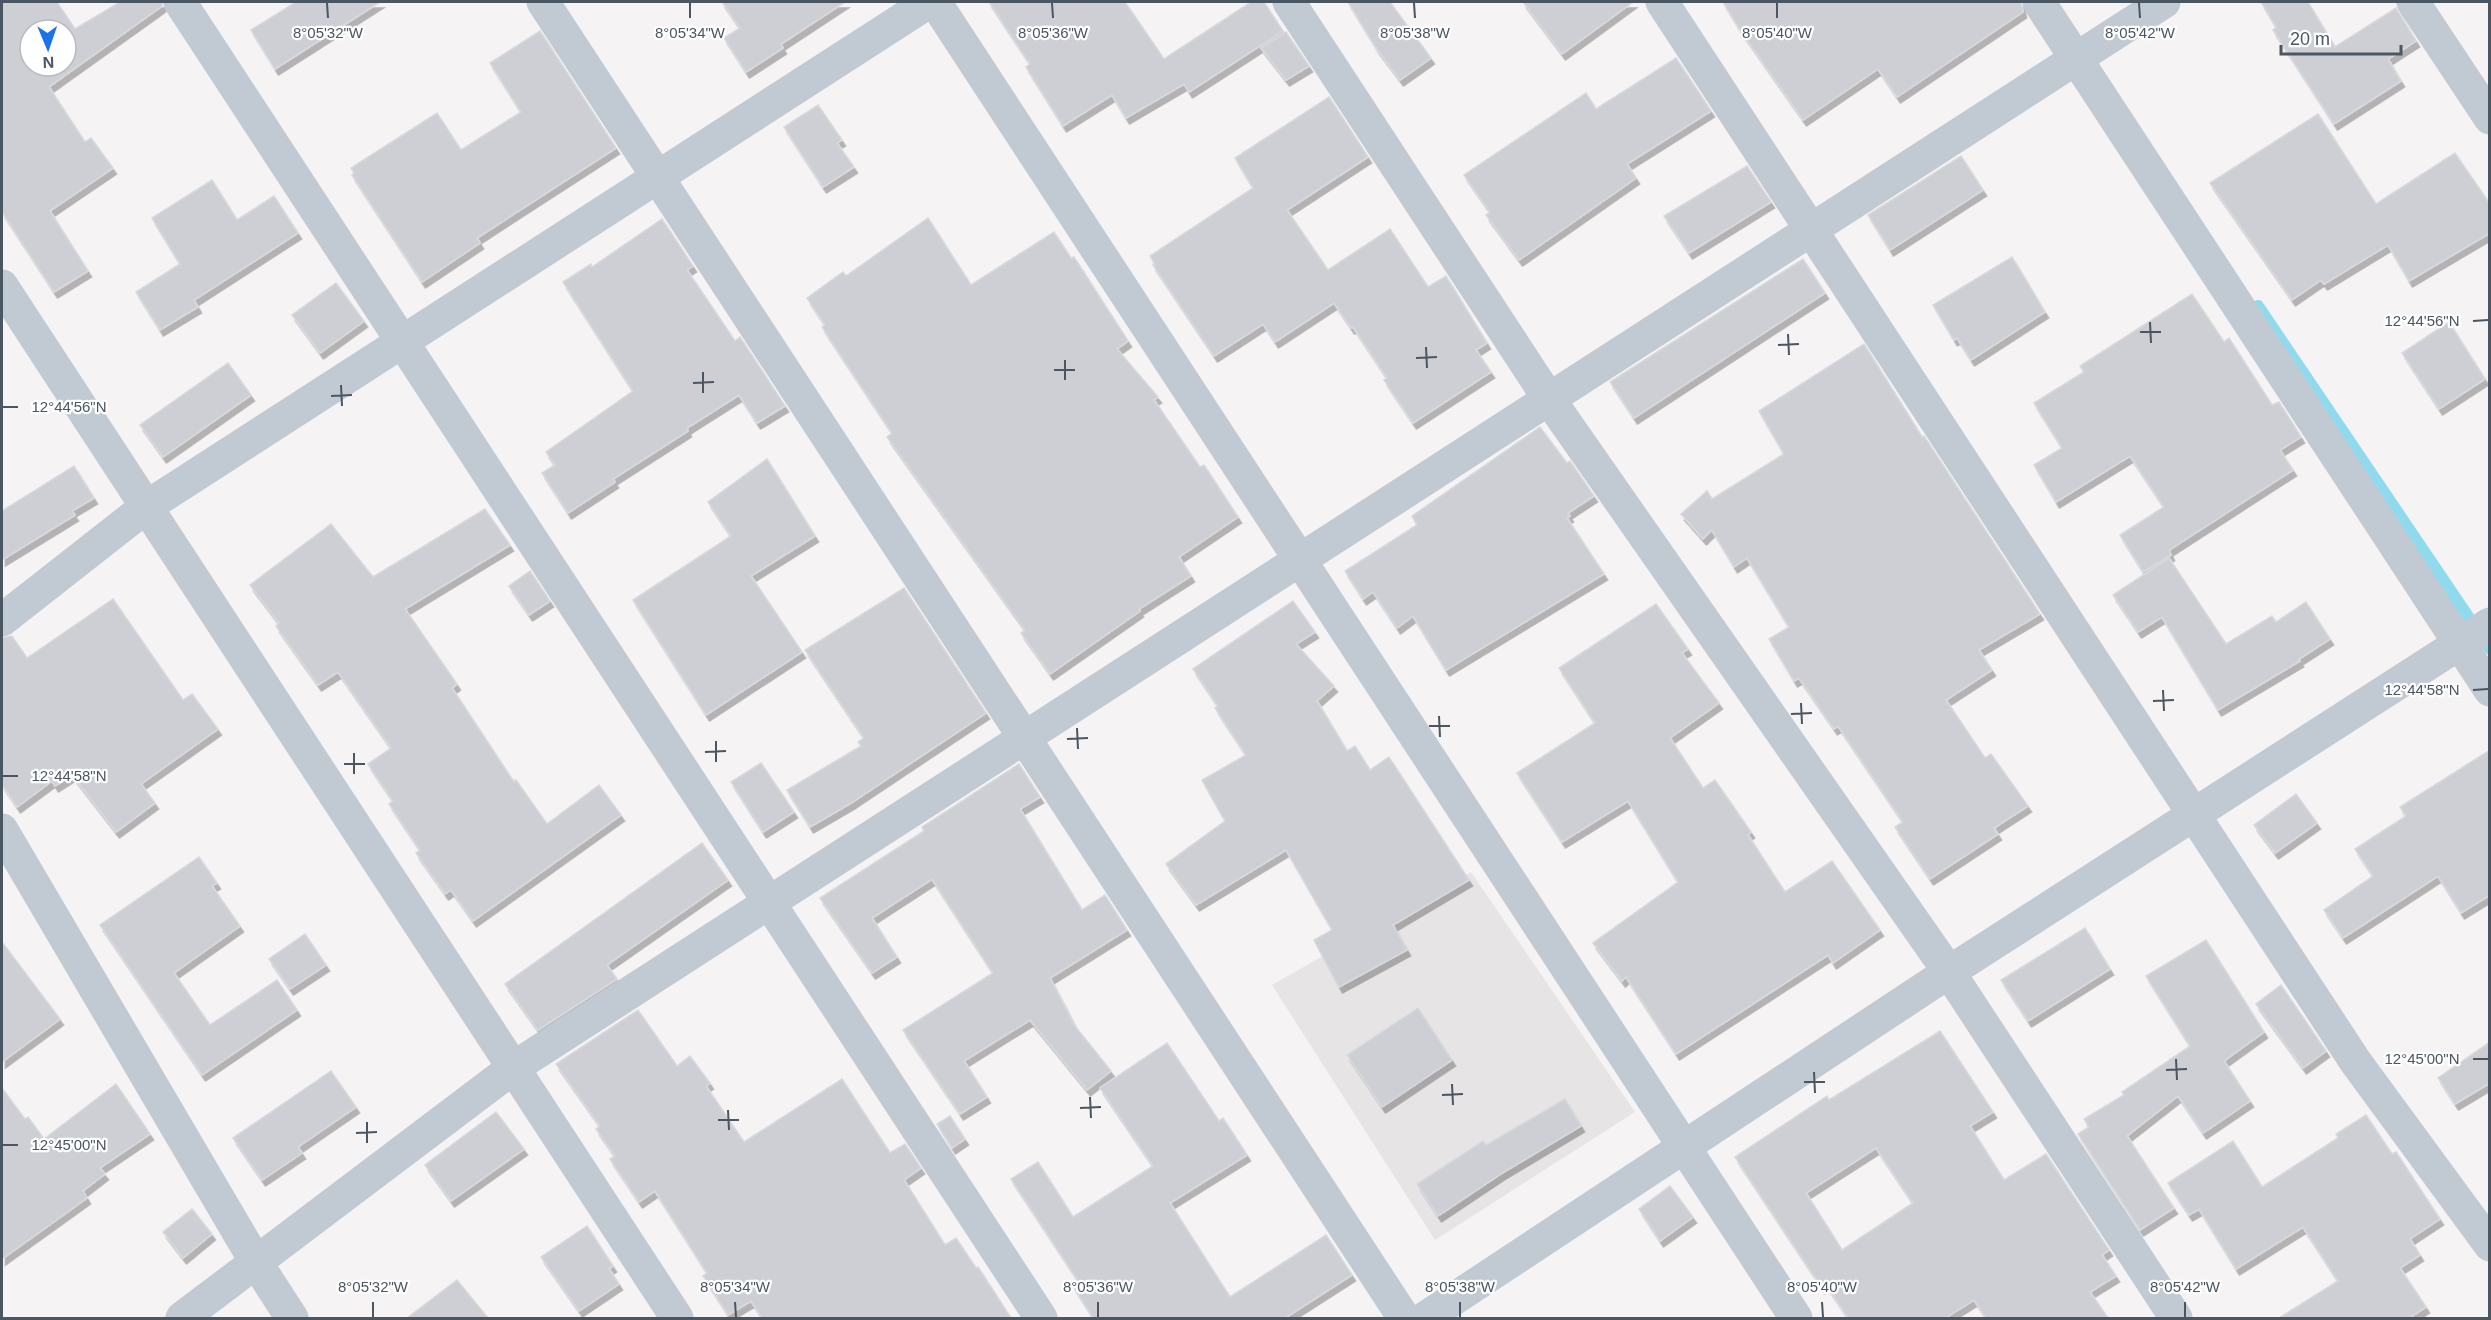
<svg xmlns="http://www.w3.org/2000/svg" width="2491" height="1320" font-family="Helvetica,sans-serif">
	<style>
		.education { fill: #e6e4e5 }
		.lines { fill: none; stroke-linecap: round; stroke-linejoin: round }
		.stream { stroke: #90daee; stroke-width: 12 }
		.building { fill: #cdcfd5; stroke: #d7d9de; stroke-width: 1.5; fill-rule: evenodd; filter: url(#shadow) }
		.minor { stroke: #c1cad2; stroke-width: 33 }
		.tertiary { stroke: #c1cad2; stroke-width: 33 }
		.ticks { fill: none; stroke: #4a5661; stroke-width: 2 }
		.ticks-label { font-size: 15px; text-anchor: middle; fill: #4a5661; stroke: #fff; stroke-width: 4.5; stroke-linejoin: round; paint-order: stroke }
	</style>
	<defs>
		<filter id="shadow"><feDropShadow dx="3.5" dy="6" stdDeviation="0" flood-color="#0004"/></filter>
	</defs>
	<rect width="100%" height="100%" fill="#f5f3f3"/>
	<polygon class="education" points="1471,872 1635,1112 1435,1240 1272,985"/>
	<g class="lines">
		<polyline class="stream" points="2258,306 2490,649"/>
	</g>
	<g class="building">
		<path d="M2 2H57L75 29 120 2H162V6L49 87 85 142 91 138 113 168 50 211 88 271 54 292 2 212ZM30 30H66V66H30Z"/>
		<polygon points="296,2 380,2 275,69 251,30"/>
		<polygon points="722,2 845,2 781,44 783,48 746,72 724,38 740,28"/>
		<polygon points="989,2 1125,2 1164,59 1251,2 1264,2 1283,31 1189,92 1184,84 1126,118 1112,95 1063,126 1026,67 1030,64"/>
		<polygon points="1348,2 1390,2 1431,58 1400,80 1376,48"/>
		<polygon points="1523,2 1633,2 1562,54"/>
		<polygon points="1723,2 2021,2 2023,12 1897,97 1878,69 1803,120 1740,30"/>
		<polygon points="2261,2 2308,2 2335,47 2396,8 2416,41 2388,59 2401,81 2334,124 2273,30 2276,27"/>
		<polygon points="540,31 616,148 477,238 480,243 422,282 352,175 354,173 351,168 437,113 461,150 521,112 490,63"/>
		<polygon points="1286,32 1309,66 1286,80 1261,48"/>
		<polygon points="1676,58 1711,111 1627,164 1636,178 1519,260 1486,215 1490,212 1464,175 1586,93 1596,109"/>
		<polygon points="1329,97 1368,157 1287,210 1328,270 1390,229 1428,287 1446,276 1487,343 1476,350 1491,372 1413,423 1384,380 1387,378 1353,327 1351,328 1334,303 1275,342 1263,324 1214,356 1153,265 1155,264 1150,256 1253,188 1235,158"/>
		<polygon points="818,105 842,140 837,143 854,167 823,187 784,127"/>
		<polygon points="2318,114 2376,204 2455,153 2490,204 2490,233 2409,281 2388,245 2324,284 2321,280 2292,300 2210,183"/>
		<polygon points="1961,156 1983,190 1890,250 1868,215"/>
		<polygon points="1747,166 1771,202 1689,253 1664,216"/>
		<polygon points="212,180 237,220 274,196 298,233 194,300 198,307 160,330 136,292 180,264 152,218"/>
		<polygon points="928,218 971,285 1054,232 1071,258 1074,257 1128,341 1117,349 1158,397 1154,400 1200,467 1204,465 1238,517 1179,557 1191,576 1139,609 1140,611 1050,674 1021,633 1025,630 887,437 892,433 822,327 825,325 807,298 843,272 846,276"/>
		<polygon points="662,219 693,266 687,270 735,341 740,337 785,406 757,423 739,395 687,428 688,431 613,479 615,482 568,513 542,473 555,465 546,452 633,391 563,282 591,264 592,267"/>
		<polygon points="2012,257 2045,312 1971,360 1957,338 1954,340 1933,305"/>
		<polygon points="1803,259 1825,293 1634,418 1610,382"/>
		<polygon points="336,283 364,321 320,353 292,315"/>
		<polygon points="2192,294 2224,342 2229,338 2272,405 2279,402 2301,437 2280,450 2293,470 2169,550 2171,555 2143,572 2120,535 2164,507 2130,456 2056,502 2034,465 2062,448 2034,403 2084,372 2080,366"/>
		<polygon points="2449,322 2485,379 2439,409 2402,353"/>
		<polygon points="1864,344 1922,437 1924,436 2040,614 1979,650 1992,670 1946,700 1985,758 1991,754 2028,806 1994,828 1998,834 1930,879 1895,827 1903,822 1838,726 1834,729 1799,678 1794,681 1769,639 1789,627 1747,558 1734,567 1712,530 1703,539 1681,514 1707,491 1712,499 1784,454 1759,411"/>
		<polygon points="228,363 251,395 163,457 140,425"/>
		<polygon points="1540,427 1567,463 1570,461 1594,496 1568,513 1570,516 1567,518 1604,574 1446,670 1413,616 1397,628 1373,592 1363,599 1345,571 1417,525 1412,516"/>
		<polygon points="767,459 815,536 751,576 802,652 706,715 633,600 731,536 708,502"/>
		<polygon points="74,466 94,498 72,511 75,515 2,560 2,511"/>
		<polygon points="485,509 510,545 405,609 457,684 452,688 514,782 516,780 547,824 599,785 621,815 473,921 451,890 445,894 416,853 420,850 389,804 393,801 368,764 391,748 338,672 318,685 276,626 279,623 250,585 331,524 373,577"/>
		<polygon points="2169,558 2226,644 2272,616 2276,622 2306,602 2330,639 2299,659 2300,661 2218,710 2162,617 2138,632 2113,595"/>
		<polygon points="530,571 550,601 529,615 509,586"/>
		<polygon points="904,588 986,713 851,803 810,827 787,790 861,746 858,742 864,738 805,650"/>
		<polygon points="113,599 183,700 192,694 218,729 141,784 155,803 116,832 72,775 55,786 52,781 17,807 2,785 2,638 12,636 27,658"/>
		<polygon points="1293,601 1315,632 1296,644 1334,686 1317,701 1347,751 1355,746 1370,770 1389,757 1469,880 1393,925 1407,950 1339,987 1314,940 1332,930 1286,850 1196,905 1166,864 1225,821 1202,780 1246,755 1215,708 1218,706 1193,669"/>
		<polygon points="1656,604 1688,649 1682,653 1719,703 1670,738 1703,788 1715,780 1751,832 1748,835 1785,892 1832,861 1880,930 1833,963 1828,955 1676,1054 1626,977 1622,981 1593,943 1678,882 1628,801 1562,842 1517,773 1595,723 1559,668"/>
		<polygon points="2490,750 2490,895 2461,913 2438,876 2343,938 2324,910 2373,876 2355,849 2406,816 2400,807"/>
		<polygon points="761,763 794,812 763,832 731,782"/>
		<polygon points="1019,764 1040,797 1020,809 1082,910 1105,895 1127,930 1050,978 1075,1026 1111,1071 1087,1090 1030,1020 964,1061 987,1097 960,1114 903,1030 993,973 932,879 872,918 897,957 872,973 820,898 924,831 922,827"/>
		<polygon points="2296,794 2317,823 2275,853 2254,825"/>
		<polygon points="702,843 728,880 607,965 617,979 538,1030 505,984"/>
		<polygon points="199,857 217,883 212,886 240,926 174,973 210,1025 277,980 297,1010 202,1075 100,925"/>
		<polygon points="2085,928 2110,969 2028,1021 2001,980"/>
		<polygon points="305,934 326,965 290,989 269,959"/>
		<polygon points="2206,940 2264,1032 2224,1061 2250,1101 2203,1133 2178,1096 2127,1136 2174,1208 2140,1230 2078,1134 2089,1127 2084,1119 2124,1095 2122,1092 2190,1046 2146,976"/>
		<polygon points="2,942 60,1019 2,1062"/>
		<polygon points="2281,985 2326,1051 2303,1068 2256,1004"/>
		<polygon points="1418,1008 1452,1060 1382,1107 1347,1055"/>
		<polygon points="638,1010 677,1066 690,1056 710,1083 706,1086 744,1142 842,1079 890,1153 905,1144 921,1168 904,1180 945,1245 956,1238 976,1268 978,1267 1011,1318 762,1318 751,1301 728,1315 703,1276 707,1273 655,1191 639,1202 610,1159 615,1156 596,1129 600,1126 556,1064"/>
		<path d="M1940 1031 1993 1112 1970 1126 2004 1180 2046 1154 2109 1250 2102 1255 2116 1276 2090 1292 2108 1318H1986L1974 1300 1945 1318H1848L1826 1285 1822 1288 1735 1157 1827 1096 1829 1100ZM1876 1148 1913 1203 1842 1250 1806 1193Z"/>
		<polygon points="2490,1042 2490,1083 2455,1104 2438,1078"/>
		<polygon points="1167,1043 1219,1121 1223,1118 1247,1155 1170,1203 1230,1297 1326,1235 1352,1275 1285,1318 1093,1318 1073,1286 1079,1282 1011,1179 1038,1162 1073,1217 1153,1166 1100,1088"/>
		<polygon points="331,1071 356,1107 298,1147 302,1153 262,1180 233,1138"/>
		<polygon points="116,1084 150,1134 100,1168 105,1174 83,1191 87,1198 2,1259 2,1088 25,1119 28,1117 44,1139"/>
		<polygon points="1565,1099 1581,1126 1504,1172 1438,1216 1417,1184 1483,1141 1486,1145"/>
		<polygon points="496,1112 524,1149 451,1201 425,1165"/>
		<polygon points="2366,1115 2392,1154 2396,1152 2440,1219 2410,1239 2420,1255 2400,1268 2426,1307 2409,1318 2279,1318 2338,1281 2303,1227 2236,1269 2199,1209 2189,1215 2168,1183 2233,1141 2262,1187 2338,1138 2336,1134"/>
		<polygon points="950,1116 965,1139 952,1148 937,1124"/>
		<polygon points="1670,1186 1693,1217 1660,1241 1639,1209"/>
		<polygon points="192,1209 212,1234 183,1258 163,1232"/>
		<polygon points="587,1226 613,1266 609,1269 619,1284 579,1311 541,1257"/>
		<polygon points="457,1280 488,1318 407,1318"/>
	</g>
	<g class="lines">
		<g class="minor">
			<polyline points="180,2 1041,1318"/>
			<polyline points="543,2 1404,1318"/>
			<polyline points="935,2 1796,1318"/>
			<polyline points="1289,2 1549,399 1949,972 2176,1318"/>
			<polyline points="1662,2 2355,1061 2490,1245"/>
			<polyline points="2039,2 2490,690"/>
			<polyline points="2413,2 2490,118"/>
			<polyline points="2,286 677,1318"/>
			<polyline points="2,620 146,507 929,2"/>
			<polyline points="2,830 257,1264 292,1318"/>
			<polyline points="1425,1318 1949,972 2490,624"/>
		</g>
		<polyline class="tertiary" points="182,1318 513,1068 2164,2"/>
	</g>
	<path class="ticks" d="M327 3 328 18M690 3V18M1052 3 1053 18M1414 3 1415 18M1777 3V18M2139 3 2140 18M2473 321 2488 320M2150 322 2151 343M2140 332H2161M1788 334 1789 355M1778 345 1799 344M1426 347 1427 368M1416 358 1437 357M1065 360V380M1054 370H1075M703 372V393M693 383 714 382M341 385 342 406M331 396 352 395M3 407H18M2163 690 2164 711M2473 690 2488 689M2153 701 2174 700M1801 703 1802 724M1791 714 1812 713M1439 716 1440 737M1429 726H1450M1077 728 1078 749M1067 739 1088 738M716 741V762M705 752 726 751M354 753V774M344 764H365M3 776H18M2176 1059 2177 1080M2473 1059H2488M2166 1070 2187 1069M1814 1072 1815 1093M1804 1082H1825M1452 1084 1453 1105M1442 1095 1463 1094M1090 1097 1091 1118M1080 1108 1101 1107M728 1110 729 1130M718 1120H739M367 1122V1143M356 1133 377 1132M3 1145H18M373 1302V1317M735 1302 736 1317M1098 1302V1317M1460 1302V1317M1822 1302 1823 1317M2185 1302V1317"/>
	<g class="ticks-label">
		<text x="328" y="38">8°05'32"W</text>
		<text x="690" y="38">8°05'34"W</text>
		<text x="1053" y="38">8°05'36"W</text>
		<text x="1415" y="38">8°05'38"W</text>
		<text x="1777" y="38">8°05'40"W</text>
		<text x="2140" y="38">8°05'42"W</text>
		<text x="2422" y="326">12°44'56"N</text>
		<text x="69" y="412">12°44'56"N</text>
		<text x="2422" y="695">12°44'58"N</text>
		<text x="69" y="781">12°44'58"N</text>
		<text x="2422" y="1064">12°45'00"N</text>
		<text x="69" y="1150">12°45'00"N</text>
		<text x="373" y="1292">8°05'32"W</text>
		<text x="735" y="1292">8°05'34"W</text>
		<text x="1098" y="1292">8°05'36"W</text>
		<text x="1460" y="1292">8°05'38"W</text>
		<text x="1822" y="1292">8°05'40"W</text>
		<text x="2185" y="1292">8°05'42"W</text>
	</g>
	<rect width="2491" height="1320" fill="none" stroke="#4a5661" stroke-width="6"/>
	<g transform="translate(48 48) rotate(178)"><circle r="28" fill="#ffffff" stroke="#b7bbc0" stroke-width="1.5"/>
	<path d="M0-4.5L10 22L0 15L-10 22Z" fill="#1a73e8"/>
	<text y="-9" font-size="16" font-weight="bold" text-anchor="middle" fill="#4a5661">N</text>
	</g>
	<path d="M2281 45v9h120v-9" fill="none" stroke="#4a5661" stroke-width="3"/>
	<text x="2290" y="45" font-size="18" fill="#4a5661" stroke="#ffffff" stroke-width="4.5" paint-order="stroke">20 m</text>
</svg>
